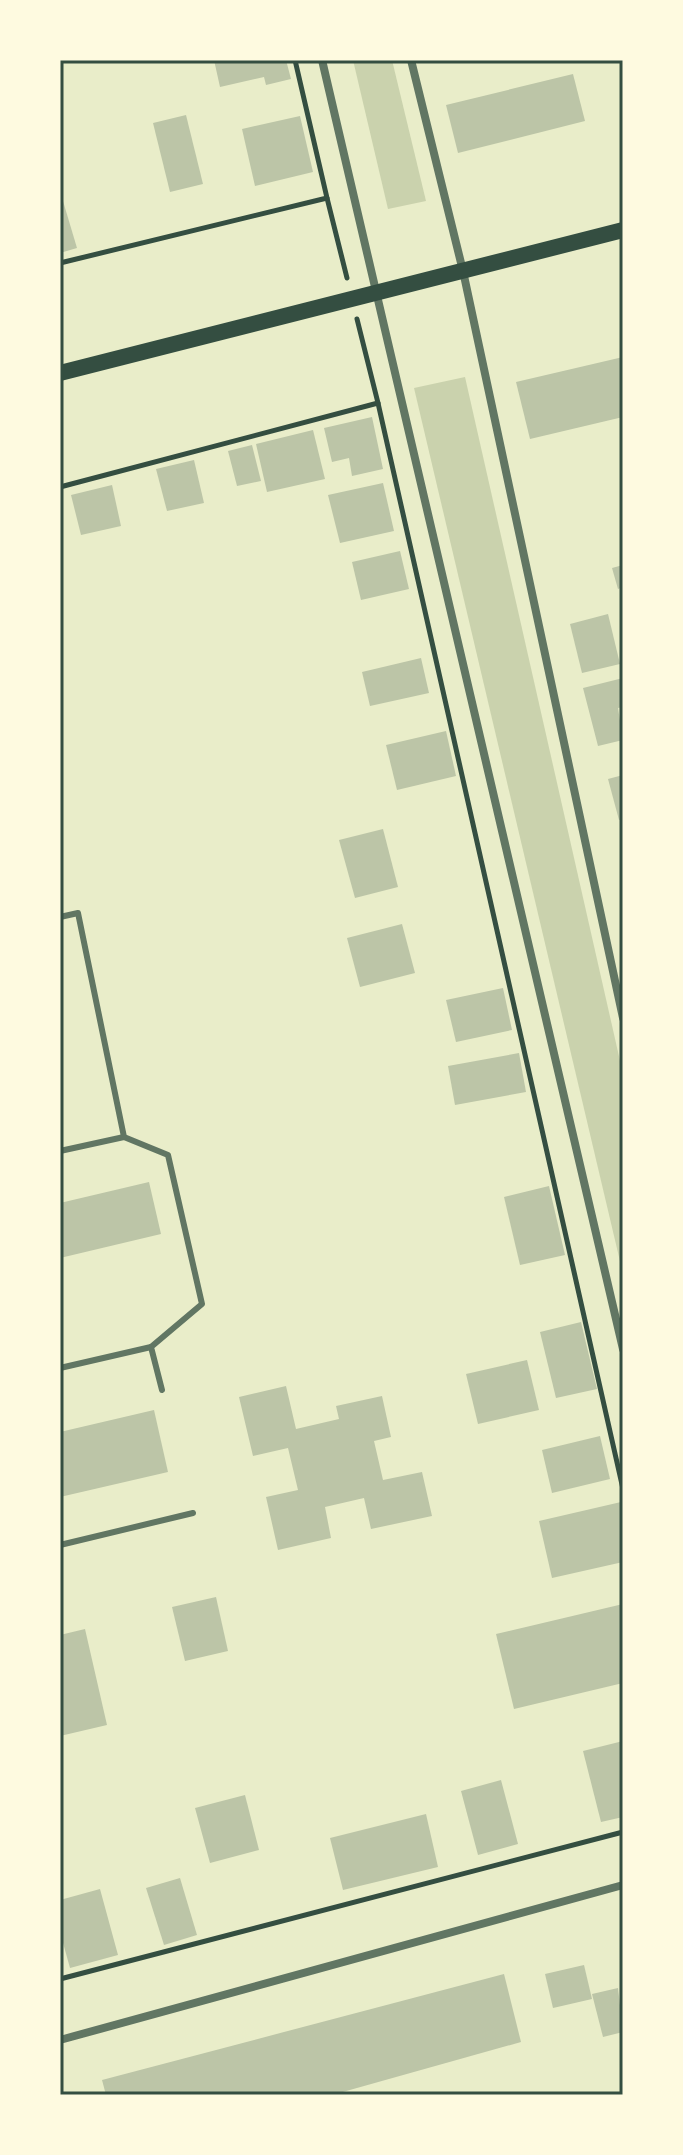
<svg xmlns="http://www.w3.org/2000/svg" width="683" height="2155" font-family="'Noto Sans',sans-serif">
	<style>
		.green { fill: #cad2ad }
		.building { fill: #bcc5a7 }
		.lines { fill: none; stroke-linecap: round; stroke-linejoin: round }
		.path { stroke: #344e41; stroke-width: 5 }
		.service { stroke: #617663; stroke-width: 6 }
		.minor { stroke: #617663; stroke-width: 8 }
		.secondary { stroke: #344e41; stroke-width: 16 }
		.neatline { fill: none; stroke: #344e41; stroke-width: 3 }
	</style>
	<rect width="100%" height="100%" fill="#e9edc9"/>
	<g class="green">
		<polygon points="353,60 392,60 426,201 388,209"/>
		<polygon points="465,377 623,1074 623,1274 414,388"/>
	</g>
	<g class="building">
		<polygon points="214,60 286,60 291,79 266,85 264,77 220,87"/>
		<polygon points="573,74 585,121 458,153 446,105"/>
		<polygon points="186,115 203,184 170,192 153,123"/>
		<polygon points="300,116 313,172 255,186 242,129"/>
		<polygon points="60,191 77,248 60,253"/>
		<polygon points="623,357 623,417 530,439 516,382"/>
		<polygon points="372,417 383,469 352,476 349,458 332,462 324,428"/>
		<polygon points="313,430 325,479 267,492 256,444"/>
		<polygon points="252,445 261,481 237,486 228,451"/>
		<polygon points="194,460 204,503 167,511 156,469"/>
		<polygon points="383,483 394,531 340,543 328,495"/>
		<polygon points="112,485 121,526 81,535 71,495"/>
		<polygon points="400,551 409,589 361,600 352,562"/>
		<polygon points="623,565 623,587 618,589 612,568"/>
		<polygon points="608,614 620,664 582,673 570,624"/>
		<polygon points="421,658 429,693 370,706 362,672"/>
		<polygon points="623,678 623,707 618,708 623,740 598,746 583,688"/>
		<polygon points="446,731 456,776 397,790 386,745"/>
		<polygon points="623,775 623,819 619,820 608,779"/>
		<polygon points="383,829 398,887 355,898 339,840"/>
		<polygon points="402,924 415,973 360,987 347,938"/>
		<polygon points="503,988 512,1030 456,1042 446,1000"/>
		<polygon points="519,1053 526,1092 455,1105 448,1066"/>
		<polygon points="149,1182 161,1234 60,1258 60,1203"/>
		<polygon points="549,1186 565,1255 520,1265 504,1197"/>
		<polygon points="581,1322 597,1389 556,1398 540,1332"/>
		<polygon points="527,1360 539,1410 478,1424 466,1374"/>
		<polygon points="286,1386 296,1429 339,1419 336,1406 382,1396 391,1437 374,1441 383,1480 422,1472 432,1516 371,1529 364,1498 325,1507 331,1538 278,1550 266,1497 298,1490 288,1448 253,1456 239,1397"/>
		<polygon points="154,1410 168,1472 60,1497 60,1432"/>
		<polygon points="600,1436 610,1479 552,1493 542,1450"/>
		<polygon points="621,1502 623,1562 552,1578 539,1521"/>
		<polygon points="216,1597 228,1651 185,1661 172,1607"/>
		<polygon points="623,1604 623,1683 514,1709 496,1634"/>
		<polygon points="85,1629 107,1725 60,1736 60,1635"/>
		<polygon points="623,1741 623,1817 601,1822 583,1751"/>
		<polygon points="501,1780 518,1844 478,1855 461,1791"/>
		<polygon points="245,1795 259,1850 210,1863 195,1808"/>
		<polygon points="426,1814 438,1867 343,1890 330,1838"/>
		<polygon points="180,1878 197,1935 164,1945 146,1888"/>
		<polygon points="100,1889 118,1955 70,1968 60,1932 60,1900"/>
		<polygon points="584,1965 592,1999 553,2008 545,1974"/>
		<polygon points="504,1974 521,2042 332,2095 106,2095 102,2080"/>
		<polygon points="618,1988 623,2032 603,2037 592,1994"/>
	</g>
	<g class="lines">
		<g class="path">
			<polyline points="327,198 347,278"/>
			<polyline points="60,263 327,198 295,60"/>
			<polyline points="357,319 378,403"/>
			<polyline points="60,487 378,403 623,1489"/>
			<polyline points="60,1979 623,1832"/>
		</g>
		<g class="service">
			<polyline points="60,917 78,913 124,1137 168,1155 202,1304 151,1347 162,1390"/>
			<polyline points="60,1151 124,1137"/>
			<polyline points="60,1368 151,1347"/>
			<polyline points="60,1545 193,1513"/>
		</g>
		<g class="minor">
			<polyline points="322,60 623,1349"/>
			<polyline points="411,60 463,271 623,1018"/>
			<polyline points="60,2040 623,1885"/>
		</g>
		<polyline class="secondary" points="60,373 623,230"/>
	</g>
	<rect width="683" height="2155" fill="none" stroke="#fefae0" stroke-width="124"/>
	<rect x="62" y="62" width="559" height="2031" class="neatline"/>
</svg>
